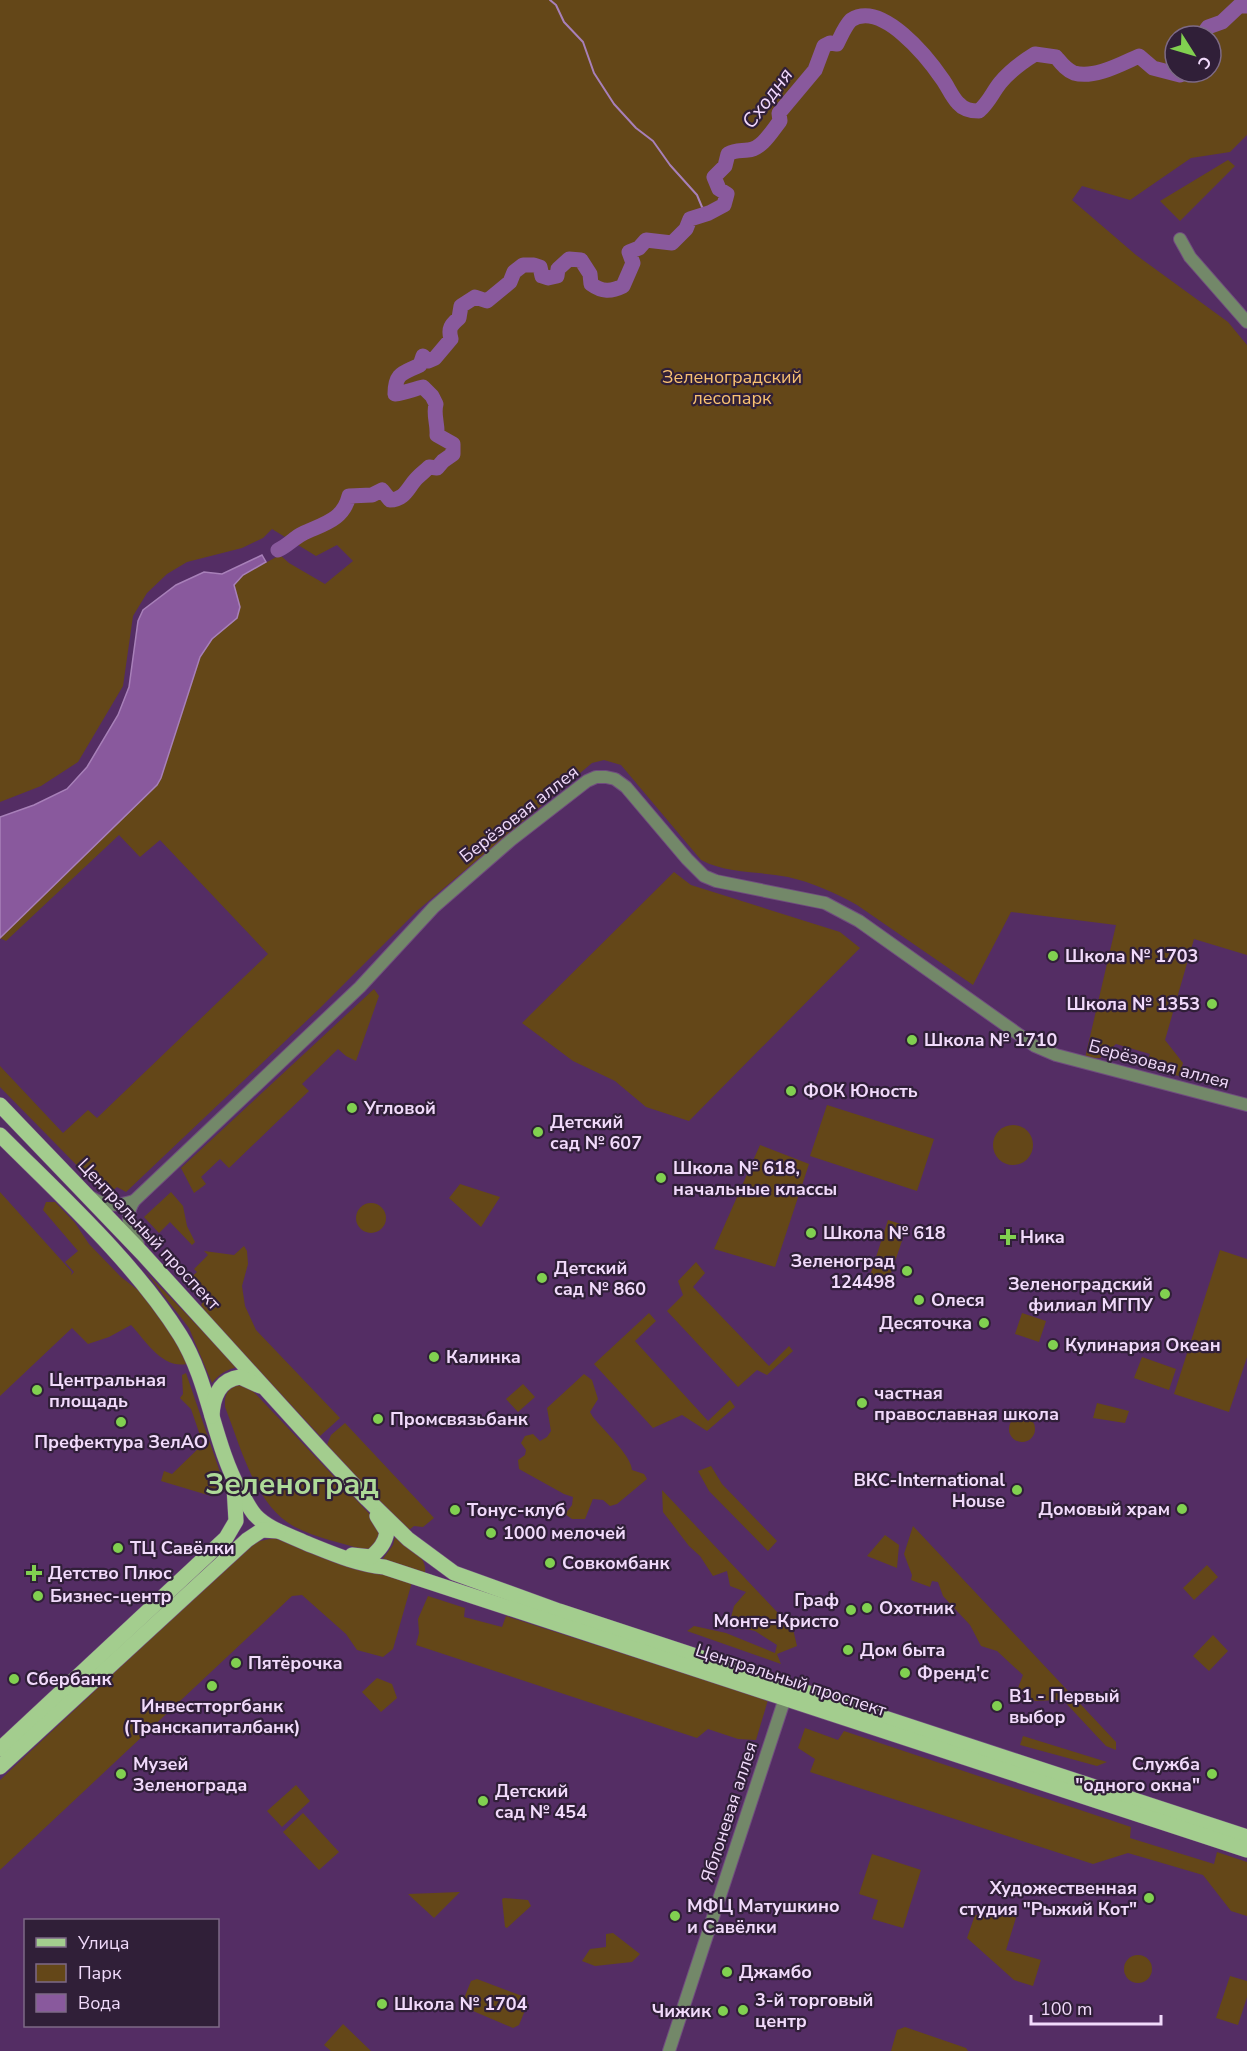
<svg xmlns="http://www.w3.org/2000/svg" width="1247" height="2051" font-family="'Nunito Sans',sans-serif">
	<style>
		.green { fill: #644718; fill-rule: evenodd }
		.water { fill: #89599d; stroke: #a880b9; stroke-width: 1.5 }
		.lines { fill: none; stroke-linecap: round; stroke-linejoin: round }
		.stream { stroke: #a880b9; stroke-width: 2 }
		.river { stroke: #89599d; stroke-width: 15 }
		.minor-casing { stroke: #704c7f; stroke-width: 14 }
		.major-casing { stroke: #704c7f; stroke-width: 16 }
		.minor { stroke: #738869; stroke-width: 12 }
		.major { stroke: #a3cd8e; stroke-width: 15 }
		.poi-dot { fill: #81d050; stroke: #301f38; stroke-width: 2 }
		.labels { text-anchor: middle; stroke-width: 4.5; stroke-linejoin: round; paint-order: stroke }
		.park-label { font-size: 18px; fill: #f8c172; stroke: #301f38 }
		.street-label { font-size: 18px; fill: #f1dafb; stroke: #301f38 }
		.poi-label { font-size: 18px; font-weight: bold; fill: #f1dafb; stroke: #301f38; text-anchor: start }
		.water-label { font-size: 20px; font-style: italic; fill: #f2d8fe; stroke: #301f38 }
		.town-label { font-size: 30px; font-weight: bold; fill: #aeda98; stroke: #301f38 }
	</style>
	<rect width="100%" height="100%" fill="#542d64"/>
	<g class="green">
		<path d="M0 0H1247V135L1230 152 1191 158 1130 200 1082 186 1072 200 1136 255 1228 322 1247 345V955L1194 939 1165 1040 1183 1063 1179 1076 1144 1067 1150 1054 1116 1044 1100 1058H1085L1116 925 1011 912 973 985 857 905C836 893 811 882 788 877 759 871 727 874 701 860L621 765 604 760 592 763 418 910 319 1009 126 1192 117 1187 111 1192 102 1191 0 1087V1066L63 1133 88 1110 97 1118 268 954 160 840 140 857 119 835 6 941 0 938 157 785 161 778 200 657 212 639 237 618 239 612 238 597 234 589 235 582 243 575 280 555 289 563 325 584 353 561 337 545 316 556 272 529 263 538 242 548 187 562 167 574 147 593 133 616 123 686 78 762 41 786 0 802ZM1175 36H1211V72H1175Z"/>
		<polygon points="1228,160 1235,166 1180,221 1160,201"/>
		<polygon points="674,872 691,885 840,932 860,948 689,1121 646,1107 615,1081 573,1061 522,1023"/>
		<polygon points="374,989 379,996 356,1061 346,1056 338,1049 302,1084 309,1091 229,1168 220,1159 201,1177 206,1184 194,1193 181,1168"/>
		<polygon points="827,1105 934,1139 917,1191 810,1156"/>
		<circle cx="1013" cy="1145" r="20"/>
		<polygon points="760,1145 809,1164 775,1267 714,1249"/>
		<polygon points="460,1184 500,1197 481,1227 449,1198"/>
		<path d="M0 1192 72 1272 71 1275 74 1272 65 1262 78 1251 43 1210 46 1202H55L75 1223 89 1244 121 1277 139 1291 156 1311 174 1336 187 1364C162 1369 146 1341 131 1325L109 1337 88 1344 72 1328 0 1396Z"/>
		<polygon points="171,1192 183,1206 187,1226 195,1242 192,1245 170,1222 159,1233 144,1217"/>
		<circle cx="371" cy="1218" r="15"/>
		<polygon points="888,1220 907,1226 886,1288 868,1282"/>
		<polygon points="244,1246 247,1251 248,1264 242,1286 245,1306 256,1330 340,1418 320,1436 210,1318 201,1305 203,1302 185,1283 197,1272 194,1269 208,1255 204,1251 234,1255"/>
		<polygon points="1220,1250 1247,1259 1247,1357 1229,1412 1174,1394"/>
		<polygon points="696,1262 705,1273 693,1287 769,1366 789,1346 793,1351 767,1375 757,1370 738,1387 667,1311 683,1295 678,1281"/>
		<path d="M145 1271 237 1367C226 1370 219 1374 212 1383L189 1328Z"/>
		<polygon points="649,1313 656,1321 635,1341 708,1421 730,1400 735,1407 707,1431 682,1415 653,1428 594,1364"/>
		<polygon points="1022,1313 1046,1321 1039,1342 1015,1334"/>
		<polygon points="1142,1357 1176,1369 1169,1390 1134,1378"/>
		<polygon points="186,1373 223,1481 224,1490 219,1494 211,1496 161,1481 164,1471 172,1474 203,1444 191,1409 180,1398 183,1394 182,1375"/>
		<path d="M584 1374 592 1380 598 1399 590 1412 593 1417C604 1431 631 1455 632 1470L644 1474 647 1479 617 1504 610 1506 603 1500 593 1499 585 1519H572L565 1514 572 1505 573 1497 564 1494 519 1469 518 1460 525 1455 526 1450 521 1443 525 1436 533 1434 540 1441 547 1437 551 1431 547 1408Z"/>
		<path d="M240 1383 247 1385 380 1525 382 1536 373 1549 365 1550C342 1543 316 1538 295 1527 255 1506 241 1447 225 1407 224 1393 228 1389 240 1383Z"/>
		<polygon points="523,1384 535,1397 518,1412 506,1399"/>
		<polygon points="1097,1403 1129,1411 1125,1423 1093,1418"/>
		<circle cx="1022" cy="1429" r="13"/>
		<polygon points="345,1423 434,1518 423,1527 414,1526 409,1530 403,1526 327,1445 331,1435"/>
		<polygon points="711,1466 722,1484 777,1541 768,1551 709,1491 698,1471"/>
		<polygon points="662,1490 793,1629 797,1646 777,1654 781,1664 687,1631 694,1626 726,1633 775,1653 777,1645 755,1631 729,1625 734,1606 746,1592 730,1586 727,1571 713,1576 700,1556 689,1546 663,1512"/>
		<polygon points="913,1526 1116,1742 1116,1750 1106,1746 1063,1700 1035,1701 1018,1688 1023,1675 997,1651 981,1646 970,1625 943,1596 938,1582 932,1581 930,1587 911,1580 912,1575 904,1554"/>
		<polygon points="885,1535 899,1545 897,1568 867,1556"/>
		<path d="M395 1537C407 1546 428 1556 425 1573L382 1560 393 1545Z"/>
		<polygon points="274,1538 368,1572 379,1573 412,1582 393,1649 383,1657 357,1650 346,1634 302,1595 292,1596 0,1870 0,1780 252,1543"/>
		<polygon points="1207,1565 1218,1577 1194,1600 1183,1588"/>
		<polygon points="428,1596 465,1608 464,1617 502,1627 506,1616 768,1700 756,1740 738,1739 708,1729 697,1738 416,1645 419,1633 418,1619"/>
		<polygon points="1213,1635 1228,1651 1209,1671 1193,1656"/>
		<polygon points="377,1678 392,1684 397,1698 381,1712 362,1692"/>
		<polygon points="805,1728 838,1740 844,1731 1131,1827 1130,1838 1214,1864 1217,1852 1247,1862 1247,1916 1231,1911 1203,1875 1128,1853 1093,1864 810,1772 815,1759 798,1748"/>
		<polygon points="1023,1736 1107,1762 1097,1766 1020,1745"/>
		<polygon points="296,1785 310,1801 282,1827 267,1811"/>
		<polygon points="303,1813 339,1852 319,1870 283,1832"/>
		<polygon points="872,1854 921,1870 903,1928 872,1919 878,1900 859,1894"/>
		<polygon points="460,1892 434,1918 408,1894"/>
		<polygon points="504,1898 528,1900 531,1906 507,1928 505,1927 502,1899"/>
		<polygon points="1019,1908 1006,1950 1041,1960 1033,1986 1014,1980 967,1938 975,1915"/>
		<polygon points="613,1933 640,1954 632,1962 595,1966 582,1961 590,1949 606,1947 606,1934"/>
		<circle cx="1138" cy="1969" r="14"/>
		<polygon points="1230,1976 1247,1981 1247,1997 1238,2025 1216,2018"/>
		<polygon points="477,1979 525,1997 528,2003 519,2025 513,2028 466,2008 463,2001 471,1981"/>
		<polygon points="343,2024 371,2051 331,2051 324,2045"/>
		<polygon points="905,2027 966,2048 968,2051 891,2051 897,2030"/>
	</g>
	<polygon class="water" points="262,555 266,562 243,575 234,585 240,607 237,618 212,639 200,657 161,778 157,785 0,938 0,817 34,805 67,789 87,767 118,715 129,687 138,621 143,610 176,585 204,572 222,574"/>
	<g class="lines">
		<polyline class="stream" points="550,0 556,5 564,22 583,42 594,73 614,104 636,128 653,141 670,165 697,195 702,207 709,213"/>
		<g class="river">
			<polyline points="1198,36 1203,34 1208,27 1222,22 1239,6 1247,6"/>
			<path d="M278 550C287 546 294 538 302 534 322 524 343 521 349 496L372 495 382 490 390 500C405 500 408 487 417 478 421 474 425 471 429 467L437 468 443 461 453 454V444L437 435C438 424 433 415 436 404L432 396 423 387C413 389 406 393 395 394 395 372 404 373 420 365L423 356 428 361 435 358 451 339C448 328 451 325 459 318L461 306 475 297 487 301 510 282 514 272 523 265H534L540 267 542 276 548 278 557 276 558 269 569 259 581 260 590 274 591 284C602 292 611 292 623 286L633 263 629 252 639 248 646 240 672 243 686 229 690 219 709 213 724 205 727 194 719 189 714 177 725 166 728 154C735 150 740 151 748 150 762 149 772 131 780 121L779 113 815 70 824 46 830 43 837 44C841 36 845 26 851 20 882 0 928 58 943 80 948 87 952 97 958 103 964 110 971 111 979 111 990 101 992 93 1000 83 1010 71 1022 62 1035 54L1056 57C1061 63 1066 70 1074 73 1094 79 1121 64 1139 56L1153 68 1180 75 1185 72"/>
		</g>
		<defs>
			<g id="minor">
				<polyline points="1180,239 1190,257 1247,322"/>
				<path d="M92 1198C107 1207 118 1206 134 1201"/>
				<path d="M138 1244C130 1230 124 1216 134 1201L360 987 434 907 511 840 587 781 596 777H606L615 779 626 787 687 859 704 876 716 881 825 903 859 921 1035 1046 1056 1055 1247 1105"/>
				<polyline points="669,2051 787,1692"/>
			</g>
			<g id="major">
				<polyline points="0,1105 142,1253 323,1452 367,1499 408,1539 454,1573 559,1611 1247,1837"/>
				<path d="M0 1135C61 1196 134 1262 180 1335 209 1381 213 1442 240 1491 245 1499 249 1508 255 1515 268 1529 289 1535 306 1543 331 1553 358 1565 384 1567L1247 1850"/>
				<path d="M212 1416C213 1397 219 1380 240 1377L260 1386"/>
				<path d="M352 1555 371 1557C380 1549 385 1543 387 1532L377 1516"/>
				<polyline points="0,1749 226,1538 236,1521 234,1487"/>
				<polyline points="0,1767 247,1540 262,1530 278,1531"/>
			</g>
		</defs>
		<use href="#minor" class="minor-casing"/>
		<use href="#major" class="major-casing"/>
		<use href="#minor" class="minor"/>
		<use href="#major" class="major"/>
	</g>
	<g class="poi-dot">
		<circle cx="1053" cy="956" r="6"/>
		<circle cx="1212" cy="1004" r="6"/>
		<circle cx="912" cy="1040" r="6"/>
		<circle cx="791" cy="1091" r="6"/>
		<circle cx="352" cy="1108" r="6"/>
		<circle cx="538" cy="1132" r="6"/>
		<circle cx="661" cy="1178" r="6"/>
		<circle cx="811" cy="1233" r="6"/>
		<path d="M1005 1228h6v6h6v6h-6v6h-6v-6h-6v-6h6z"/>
		<circle cx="907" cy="1271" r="6"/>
		<circle cx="542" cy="1278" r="6"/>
		<circle cx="1165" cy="1294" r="6"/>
		<circle cx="919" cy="1300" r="6"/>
		<circle cx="984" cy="1323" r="6"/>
		<circle cx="1053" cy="1345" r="6"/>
		<circle cx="434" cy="1357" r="6"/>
		<circle cx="37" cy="1390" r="6"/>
		<circle cx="862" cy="1403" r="6"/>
		<circle cx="378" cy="1419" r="6"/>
		<circle cx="121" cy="1422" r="6"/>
		<circle cx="1017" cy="1490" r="6"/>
		<circle cx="1182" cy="1509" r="6"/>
		<circle cx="455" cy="1510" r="6"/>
		<circle cx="491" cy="1533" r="6"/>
		<circle cx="118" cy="1548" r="6"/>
		<circle cx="550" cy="1563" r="6"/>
		<path d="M31 1564h6v6h6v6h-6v6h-6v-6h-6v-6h6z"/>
		<circle cx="38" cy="1596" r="6"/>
		<circle cx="867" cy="1608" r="6"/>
		<circle cx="851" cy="1610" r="6"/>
		<circle cx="848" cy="1650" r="6"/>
		<circle cx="236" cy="1663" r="6"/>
		<circle cx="905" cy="1673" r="6"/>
		<circle cx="14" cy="1679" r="6"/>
		<circle cx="212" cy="1686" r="6"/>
		<circle cx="997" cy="1706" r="6"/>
		<circle cx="121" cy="1774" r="6"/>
		<circle cx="1212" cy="1774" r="6"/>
		<circle cx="483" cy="1801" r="6"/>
		<circle cx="1149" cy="1898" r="6"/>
		<circle cx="675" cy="1916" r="6"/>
		<circle cx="727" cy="1972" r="6"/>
		<circle cx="382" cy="2004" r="6"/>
		<circle cx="743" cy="2010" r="6"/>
		<circle cx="723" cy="2011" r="6"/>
	</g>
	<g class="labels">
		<g class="park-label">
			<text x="732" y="383">Зеленоградский<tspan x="732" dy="21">лесопарк</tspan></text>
		</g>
		<g class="street-label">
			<text transform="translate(519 814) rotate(-38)" y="6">Берёзовая аллея</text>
			<text transform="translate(1159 1064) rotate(15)" y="6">Берёзовая аллея</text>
			<text transform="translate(149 1234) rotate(47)" y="6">Центральный проспект</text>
			<text transform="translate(791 1680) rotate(18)" y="6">Центральный проспект</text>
			<text transform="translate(729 1812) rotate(-72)" y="6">Яблоневая аллея</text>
		</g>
		<g class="poi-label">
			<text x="1065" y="962">Школа № 1703</text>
			<text x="1200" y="1010" text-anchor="end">Школа № 1353</text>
			<text x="924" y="1046">Школа № 1710</text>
			<text x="803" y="1097">ФОК Юность</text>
			<text x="364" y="1114">Угловой</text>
			<text x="550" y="1128">Детский<tspan x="550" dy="21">сад № 607</tspan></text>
			<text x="673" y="1174">Школа № 618,<tspan x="673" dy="21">начальные классы</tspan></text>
			<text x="823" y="1239">Школа № 618</text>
			<text x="1020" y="1243">Ника</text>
			<text x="895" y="1267" text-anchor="end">Зеленоград<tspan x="895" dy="21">124498</tspan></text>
			<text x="554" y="1274">Детский<tspan x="554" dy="21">сад № 860</tspan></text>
			<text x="1153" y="1290" text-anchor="end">Зеленоградский<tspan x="1153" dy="21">филиал МГПУ</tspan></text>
			<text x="931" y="1306">Олеся</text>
			<text x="972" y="1329" text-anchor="end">Десяточка</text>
			<text x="1065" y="1351">Кулинария Океан</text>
			<text x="446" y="1363">Калинка</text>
			<text x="49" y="1386">Центральная<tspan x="49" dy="21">площадь</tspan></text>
			<text x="874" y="1399">частная<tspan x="874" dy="21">православная школа</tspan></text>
			<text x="390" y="1425">Промсвязьбанк</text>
			<text x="121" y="1448" text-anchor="middle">Префектура ЗелАО</text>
			<text x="1005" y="1486" text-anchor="end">ВКС-International<tspan x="1005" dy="21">House</tspan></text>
			<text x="1170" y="1515" text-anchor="end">Домовый храм</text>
			<text x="467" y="1516">Тонус-клуб</text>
			<text x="503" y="1539">1000 мелочей</text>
			<text x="130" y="1554">ТЦ Савёлки</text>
			<text x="562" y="1569">Совкомбанк</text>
			<text x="48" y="1579">Детство Плюс</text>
			<text x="50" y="1602">Бизнес-центр</text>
			<text x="839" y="1606" text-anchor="end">Граф<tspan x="839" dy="21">Монте-Кристо</tspan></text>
			<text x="879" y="1614">Охотник</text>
			<text x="860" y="1656">Дом быта</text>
			<text x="248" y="1669">Пятёрочка</text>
			<text x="917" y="1679">Френд'с</text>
			<text x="26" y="1685">Сбербанк</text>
			<text x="1009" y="1702">В1 - Первый<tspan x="1009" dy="21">выбор</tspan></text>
			<text x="212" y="1712" text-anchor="middle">Инвестторгбанк<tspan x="212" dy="21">(Транскапиталбанк)</tspan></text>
			<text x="133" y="1770">Музей<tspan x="133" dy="21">Зеленограда</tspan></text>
			<text x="1200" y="1770" text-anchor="end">Служба<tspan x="1200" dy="21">"одного окна"</tspan></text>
			<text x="495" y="1797">Детский<tspan x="495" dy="21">сад № 454</tspan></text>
			<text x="1137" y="1894" text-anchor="end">Художественная<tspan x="1137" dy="21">студия "Рыжий Кот"</tspan></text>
			<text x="687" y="1912">МФЦ Матушкино<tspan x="687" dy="21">и Савёлки</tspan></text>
			<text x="739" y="1978">Джамбо</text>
			<text x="755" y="2006">3-й торговый<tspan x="755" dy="21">центр</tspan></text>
			<text x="394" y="2010">Школа № 1704</text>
			<text x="711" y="2017" text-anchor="end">Чижик</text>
		</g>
		<g class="water-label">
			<text transform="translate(767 98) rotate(-53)" y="7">Сходня</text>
		</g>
		<g class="town-label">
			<text x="292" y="1494">Зеленоград</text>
		</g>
	</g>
	<rect x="24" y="1919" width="195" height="108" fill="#301f38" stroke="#7d6a86" stroke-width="1.5"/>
	<rect x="36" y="1938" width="30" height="9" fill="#a3cd8e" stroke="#7d6a86" stroke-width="1.5"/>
	<text x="78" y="1949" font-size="18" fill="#f1dafb">Улица</text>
	<rect x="36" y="1964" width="30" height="18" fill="#644718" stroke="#7d6a86" stroke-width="1.5"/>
	<text x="78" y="1979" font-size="18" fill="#f1dafb">Парк</text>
	<rect x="36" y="1994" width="30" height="18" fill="#89599d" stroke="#7d6a86" stroke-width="1.5"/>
	<text x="78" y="2009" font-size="18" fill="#f1dafb">Вода</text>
	<g transform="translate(1193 54) rotate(127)"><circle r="28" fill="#301f38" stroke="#7d6a86" stroke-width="1.5"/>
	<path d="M0-4.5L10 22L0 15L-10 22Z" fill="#81d050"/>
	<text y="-9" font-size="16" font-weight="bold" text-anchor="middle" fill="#f1dafb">С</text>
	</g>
	<path d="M1031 2015v9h130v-9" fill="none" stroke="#f1dafb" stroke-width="3"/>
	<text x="1040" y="2015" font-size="18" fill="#f1dafb" stroke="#301f38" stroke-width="4.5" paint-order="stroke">100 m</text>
</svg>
